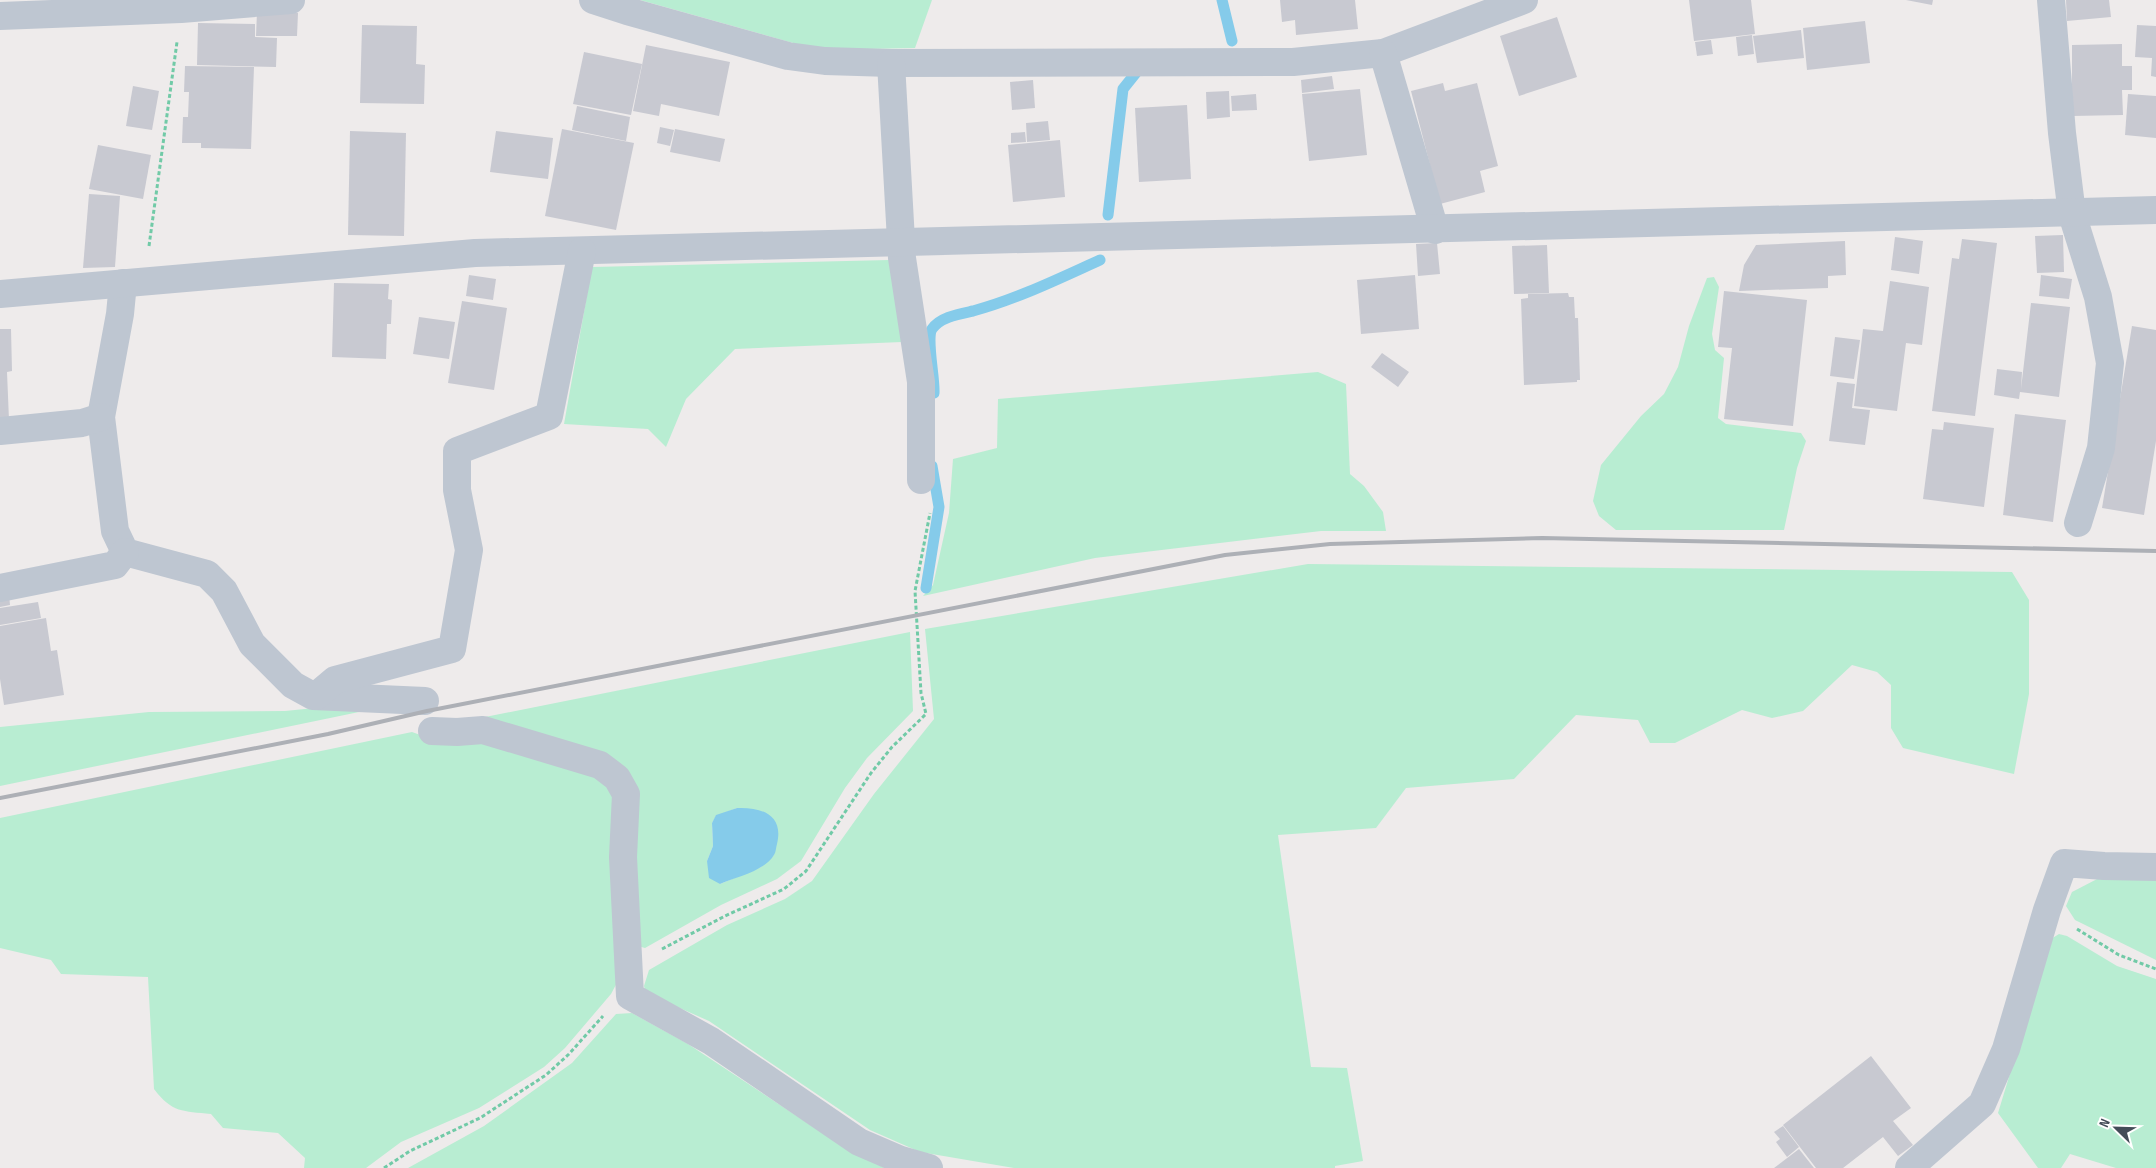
<svg xmlns="http://www.w3.org/2000/svg" width="2156" height="1168" font-family="'Sofia Sans Condensed',sans-serif">
	<style>
		.green { fill: #b8edd2; fill-rule: evenodd }
		.water { fill: #85cbea }
		.lines { fill: none; stroke-linecap: round; stroke-linejoin: round }
		.stream { stroke: #85cbea; stroke-width: 11 }
		.building { fill: #c8c9d1 }
		.path { stroke: #71caa7; stroke-width: 3; stroke-dasharray: 4 2.5; stroke-linecap: butt }
		.minor { stroke: #bec6d1; stroke-width: 28 }
		.rail { stroke: #adb0b6; stroke-width: 4 }
	</style>
	<rect width="100%" height="100%" fill="#eeebeb"/>
	<g class="green">
		<polygon points="640,0 932,0 915,48 818,50"/>
		<polygon points="889,260 902,342 735,349 686,399 666,447 648,429 564,424 592,267"/>
		<polygon points="1714,277 1719,287 1712,334 1715,350 1724,358 1718,418 1726,424 1801,433 1806,441 1797,468 1784,530 1616,530 1599,516 1593,501 1601,465 1641,416 1664,394 1678,367 1689,326 1707,278"/>
		<polygon points="1318,372 1346,384 1350,474 1364,486 1383,512 1386,531 1321,531 1095,558 923,596 933,585 949,513 953,459 997,448 998,399"/>
		<polygon points="1308,564 2012,572 2029,600 2029,694 2014,774 1903,748 1891,728 1891,685 1877,672 1852,665 1803,711 1772,718 1742,710 1675,743 1650,743 1638,720 1576,715 1514,779 1406,788 1376,828 1278,835 1311,1067 1347,1068 1363,1161 1335,1166 1335,1168 1014,1168 920,1152 870,1130 709,1021 646,993 644,986 649,970 727,925 785,899 812,881 874,794 934,719 925,629"/>
		<path d="M910 632 913 711 867 758 845 788 801 861 777 879 721 905 645 948 638 946 634 785 470 720ZM737 808 774 855 761 867 720 884 707 861 713 846 712 823 716 816Z"/>
		<polygon points="354,704 359,712 0,786 0,727 149,712 285,711"/>
		<path d="M412 732 426 737 481 738 594 769 616 796 619 979 611 994 565 1048 544 1067 479 1108 401 1142 366 1168H304L305 1158 278 1133 223 1128 211 1114C183 1111 172 1113 154 1089L148 977 61 974 51 960 0 948V818Z"/>
		<polygon points="2101,877 2156,879 2156,960 2075,920 2066,906 2072,892"/>
		<polygon points="2059,934 2067,936 2117,966 2156,979 2156,1168 2116,1168 2070,1154 2061,1168 2038,1168 1998,1113 2051,939"/>
		<polygon points="632,1013 688,1044 851,1152 885,1168 408,1168 484,1126 572,1063 616,1014"/>
	</g>
	<path class="water" d="M737 808C762 807 784 815 777 844 776 847 776 852 774 855 765 871 736 877 720 884L709 878 707 861 713 846 712 823 716 815Z"/>
	<g class="lines">
		<g class="stream">
			<polyline points="1222,0 1232,41"/>
			<polyline points="1108,215 1123,89 1139,69"/>
			<path d="M934 393C935 379 926 338 932 329 940 317 959 314 973 311 1017 299 1058 279 1100 260"/>
			<polyline points="926,588 939,507 932,466"/>
		</g>
	</g>
	<g class="building">
		<polygon points="1280,0 1355,0 1358,29 1296,35 1295,20 1282,22"/>
		<polygon points="1689,0 1751,0 1755,34 1694,41"/>
		<polygon points="1906,0 1933,0 1932,5"/>
		<polygon points="2066,0 2109,0 2111,17 2067,21"/>
		<polygon points="257,12 298,13 297,36 256,36"/>
		<polygon points="1557,17 1577,77 1519,96 1500,36"/>
		<polygon points="1865,21 1870,63 1807,70 1803,28"/>
		<polygon points="198,23 255,24 255,37 277,38 276,67 197,65"/>
		<polygon points="362,25 417,26 416,64 425,65 424,104 360,103"/>
		<polygon points="2137,25 2156,26 2156,77 2151,76 2152,58 2135,57"/>
		<polygon points="1801,30 1804,58 1757,63 1753,36"/>
		<polygon points="1752,35 1754,54 1738,56 1736,37"/>
		<polygon points="1711,40 1713,54 1697,56 1695,42"/>
		<polygon points="2122,44 2122,66 2132,66 2132,90 2122,90 2123,115 2072,116 2072,45"/>
		<polygon points="646,45 730,62 719,116 661,104 659,116 633,111"/>
		<polygon points="584,52 642,64 631,115 573,104"/>
		<polygon points="185,66 254,67 251,149 201,148 201,143 182,143 183,117 188,117 189,92 184,92"/>
		<polygon points="1332,76 1334,89 1302,93 1301,80"/>
		<polygon points="1033,80 1035,108 1012,110 1010,82"/>
		<polygon points="1443,83 1445,91 1477,83 1498,166 1480,171 1485,192 1440,204 1411,91"/>
		<polygon points="133,86 159,91 152,130 126,126"/>
		<polygon points="1360,89 1367,155 1309,161 1302,94"/>
		<polygon points="1229,91 1230,117 1207,119 1206,92"/>
		<polygon points="1256,94 1257,110 1232,111 1231,96"/>
		<polygon points="2128,94 2156,96 2156,138 2125,135"/>
		<polygon points="1187,105 1191,179 1139,182 1135,108"/>
		<polygon points="577,106 630,117 626,141 572,130"/>
		<polygon points="1048,121 1050,140 1027,142 1026,123"/>
		<polygon points="660,127 674,130 670,146 657,143"/>
		<polygon points="562,129 634,143 616,230 545,216"/>
		<polygon points="675,129 725,139 720,162 670,152"/>
		<polygon points="350,131 406,133 404,236 348,235"/>
		<polygon points="496,131 553,138 548,179 490,172"/>
		<polygon points="1025,132 1026,142 1011,143 1011,133"/>
		<polygon points="1060,140 1065,197 1013,202 1008,145"/>
		<polygon points="98,145 151,155 143,199 89,189"/>
		<polygon points="89,194 120,196 115,267 83,268"/>
		<polygon points="2063,235 2064,272 2037,273 2035,236"/>
		<polygon points="1895,237 1923,241 1919,274 1891,270"/>
		<polygon points="1962,239 1997,243 1975,416 1932,411 1952,258 1959,259"/>
		<polygon points="1845,241 1846,275 1828,276 1828,288 1739,291 1744,265 1756,245"/>
		<polygon points="1437,243 1440,274 1418,276 1416,244"/>
		<polygon points="1547,245 1549,293 1514,294 1512,246"/>
		<polygon points="469,275 496,279 493,300 466,296"/>
		<polygon points="1415,275 1419,329 1361,334 1357,280"/>
		<polygon points="2041,275 2072,279 2069,299 2039,296"/>
		<polygon points="1890,281 1929,287 1922,345 1906,343 1897,411 1854,406 1863,329 1883,331"/>
		<polygon points="334,283 389,284 388,299 392,300 391,324 387,324 386,359 332,357"/>
		<polygon points="1724,291 1807,300 1793,426 1724,419 1732,348 1718,347"/>
		<polygon points="1568,293 1569,297 1574,297 1575,318 1578,318 1580,380 1577,380 1577,382 1524,385 1521,299 1528,298 1528,294"/>
		<polygon points="462,301 507,308 494,390 448,383"/>
		<polygon points="2031,303 2070,307 2059,397 2020,392 2019,399 1994,395 1997,369 2022,372 2021,389"/>
		<polygon points="419,317 455,322 449,359 413,354"/>
		<polygon points="2132,326 2156,330 2156,441 2144,515 2102,508"/>
		<polygon points="0,329 11,329 12,371 7,372 9,420 0,420"/>
		<polygon points="1835,337 1860,340 1854,379 1830,376"/>
		<polygon points="1382,353 1409,372 1398,387 1371,367"/>
		<polygon points="1837,382 1855,384 1852,408 1870,410 1865,445 1829,441"/>
		<polygon points="2015,414 2066,420 2053,522 2003,515"/>
		<polygon points="1944,422 1994,428 1984,507 1923,499 1932,429 1943,430"/>
		<polygon points="9,595 10,605 0,607 0,596"/>
		<polygon points="38,602 41,618 0,625 0,608"/>
		<polygon points="46,618 51,651 57,650 64,695 4,705 0,679 0,626"/>
		<polygon points="1871,1056 1911,1108 1893,1121 1913,1145 1898,1156 1883,1137 1843,1168 1816,1168 1783,1125"/>
		<polygon points="1783,1126 1799,1147 1787,1157 1776,1142 1780,1139 1774,1132"/>
		<polygon points="1799,1149 1814,1168 1774,1168"/>
	</g>
	<g class="lines">
		<g class="path">
			<polyline points="149,246 177,42"/>
			<polyline points="2077,929 2119,955 2156,969"/>
			<polyline points="662,949 725,916 784,889 806,871 871,773 892,747 926,714 921,693 915,591 930,513"/>
			<polyline points="384,1168 410,1151 480,1118 546,1075 569,1054 603,1016"/>
		</g>
		<g class="minor">
			<polyline points="593,0 627,11 788,56 825,61 891,63 1293,62 1383,53 1524,0"/>
			<polyline points="2051,0 2062,133 2072,214 2098,297 2110,363 2101,448 2078,523"/>
			<polyline points="0,16 181,9 291,0"/>
			<polyline points="1383,53 1435,230"/>
			<polyline points="891,63 902,258 921,382 921,480"/>
			<polyline points="123,283 120,314 101,417 115,531 125,552 207,574 224,591 252,644 293,685 313,696 425,701"/>
			<polyline points="0,294 475,253 2156,210"/>
			<polyline points="0,431 82,423 101,417"/>
			<polyline points="0,588 115,565 125,552"/>
			<polyline points="316,696 335,680 452,649 469,550 457,490 457,451 549,416 582,251"/>
			<polyline points="432,731 457,732 483,730 600,765 617,778 626,794 623,857 630,996 711,1041 859,1142 901,1160 929,1168"/>
			<polyline points="1909,1168 1982,1104 2006,1049 2047,910 2064,863 2104,866 2156,867"/>
		</g>
		<polyline class="rail" points="0,798 328,734 427,711 1225,555 1330,544 1542,538 2156,551"/>
	</g>
	<g transform="translate(2116 1128) rotate(293)" stroke="#ffffff" stroke-width="4" paint-order="stroke">
	<path d="M0-4L9 19L0 12L-9 19Z" fill="#444c58"/>
	<text y="-8" font-size="14" font-weight="bold" text-anchor="middle" fill="#444c58">N</text>
	</g>
</svg>
